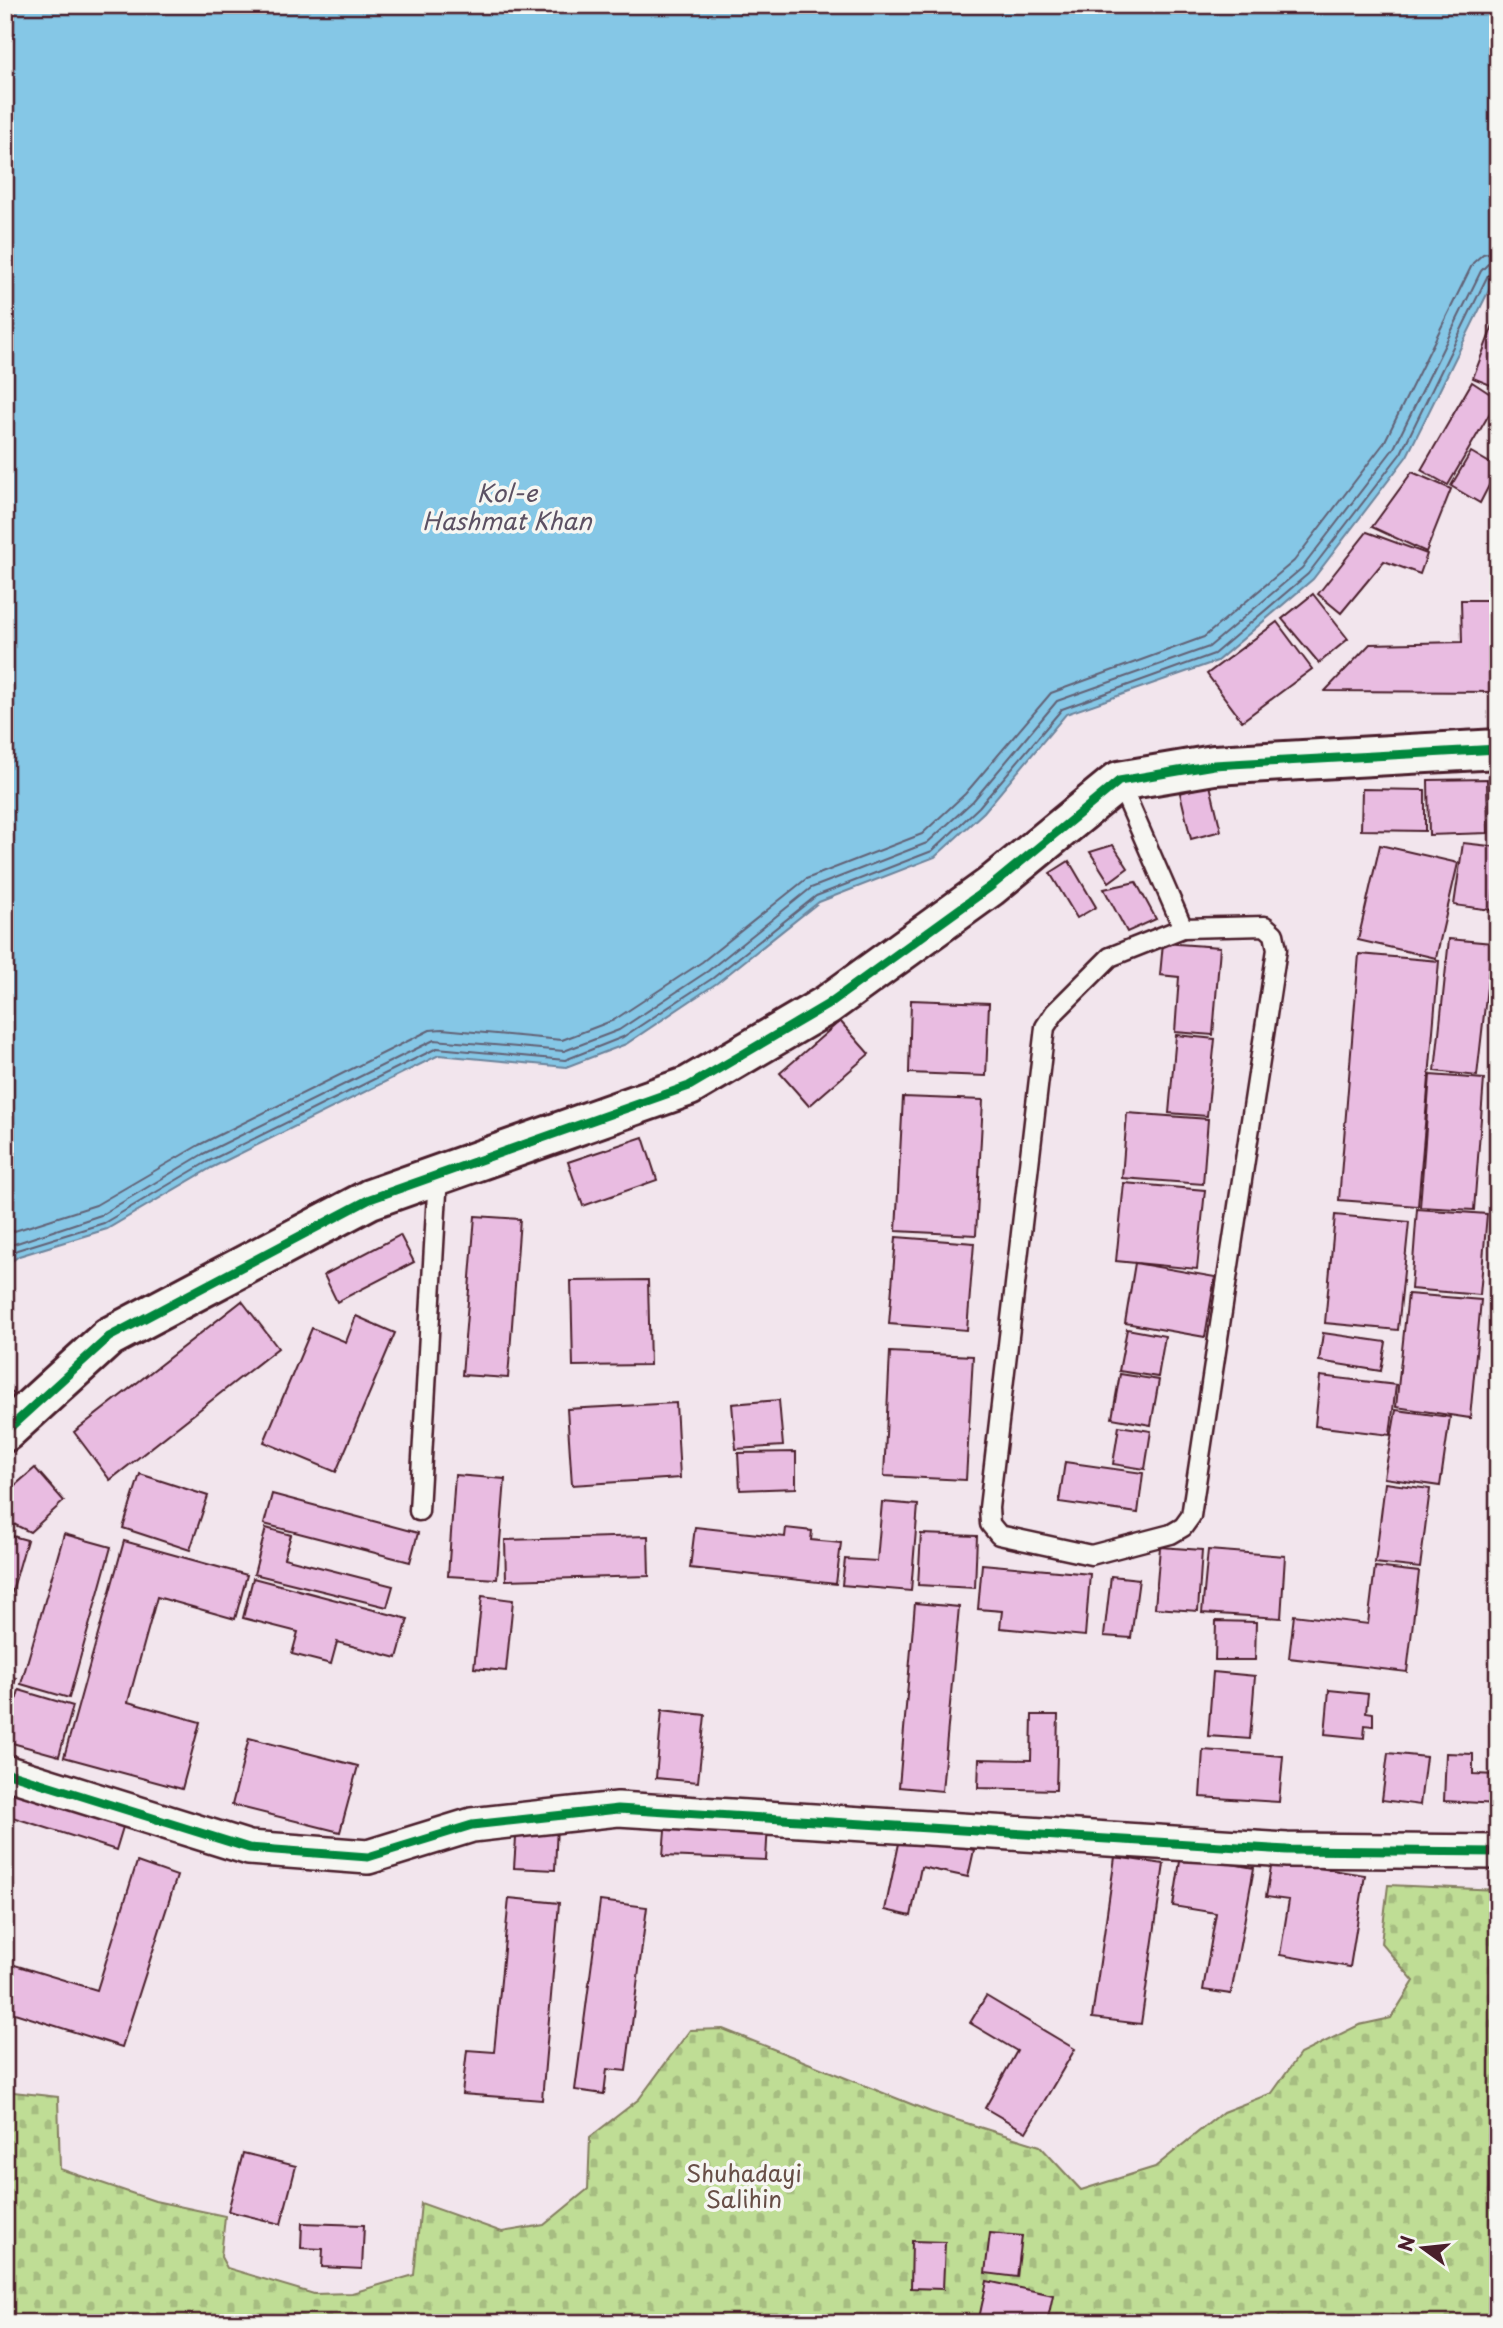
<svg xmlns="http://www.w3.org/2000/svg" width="1503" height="2328" font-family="'Playpen Sans',sans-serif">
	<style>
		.cemetery { fill: url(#cemetery-stones); stroke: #847e60; stroke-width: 2 }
		.water { fill: #85c7e6; stroke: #6d849b; stroke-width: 2 }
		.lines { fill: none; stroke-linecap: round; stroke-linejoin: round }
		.shore { stroke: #626276; stroke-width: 2 }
		.building { fill: #e9bce1; stroke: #4a1f2b; stroke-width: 2 }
		.lane-casing { stroke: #4a1f2b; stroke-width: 23 }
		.street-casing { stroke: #4a1f2b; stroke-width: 38 }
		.secondary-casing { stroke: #4a1f2b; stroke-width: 44 }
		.lane { stroke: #f6f6f2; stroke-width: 18 }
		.street { stroke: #f6f6f2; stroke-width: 33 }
		.secondary { stroke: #f6f6f2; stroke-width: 38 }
		.cycleway-casing { stroke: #f6f6f2; stroke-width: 13 }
		.cycleway { stroke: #00873e; stroke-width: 9 }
		.labels { text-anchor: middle; stroke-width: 7; stroke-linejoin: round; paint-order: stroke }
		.park-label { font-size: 23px; fill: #674e46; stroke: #f6f6f2 }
		.water-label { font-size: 24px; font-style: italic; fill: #5c5163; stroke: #f6f6f2 }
	</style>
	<defs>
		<pattern id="cemetery-stones" width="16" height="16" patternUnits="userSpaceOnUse" patternTransform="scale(1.75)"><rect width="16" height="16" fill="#bfdd95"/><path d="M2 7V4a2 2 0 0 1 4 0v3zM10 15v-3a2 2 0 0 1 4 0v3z" fill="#a6bd81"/></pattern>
	</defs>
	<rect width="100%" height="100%" fill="#f2e5ed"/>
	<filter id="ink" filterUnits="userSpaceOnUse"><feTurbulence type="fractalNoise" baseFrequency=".0143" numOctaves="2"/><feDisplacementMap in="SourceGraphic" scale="14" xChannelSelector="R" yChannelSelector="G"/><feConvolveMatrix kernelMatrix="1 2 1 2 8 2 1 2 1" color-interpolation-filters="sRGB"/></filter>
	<g filter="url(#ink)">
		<polygon class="cemetery" points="1388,1885 1498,1890 1498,2323 5,2323 5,2091 58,2097 60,2169 155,2201 225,2216 221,2257 227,2268 314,2294 352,2293 414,2275 421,2203 502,2232 544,2225 588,2189 590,2137 639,2099 690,2030 723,2029 931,2112 1040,2146 1081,2190 1155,2167 1223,2112 1272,2093 1300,2054 1359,2025 1391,2018 1414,1981 1381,1943"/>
		<polygon class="water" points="5,5 1498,5 1498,272 1407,456 1313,579 1217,661 1066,714 984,812 935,857 819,902 717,983 626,1044 566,1067 439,1055 211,1168 107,1229 19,1256 5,1266"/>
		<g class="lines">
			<g class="shore">
				<polyline points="5,1234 96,1205 199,1145 430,1030 442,1029 562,1040 614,1020 702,962 806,879 922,834 965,794 1051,693 1204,637 1294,561 1384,443 1473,263 1483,254 1498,251"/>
				<polyline points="5,1247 101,1215 203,1154 434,1040 564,1051 619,1030 708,971 811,888 927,843 973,801 1057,701 1209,647 1302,568 1394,448 1481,271 1488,264 1498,262"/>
				<polyline points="5,1257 17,1250 104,1223 207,1162 437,1048 565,1060 623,1037 713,978 816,896 932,851 979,807 1062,709 1214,654 1308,574 1401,453 1488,275 1498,271"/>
			</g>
		</g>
		<g class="building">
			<polygon points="1498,312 1498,388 1473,378"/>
			<polygon points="1472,382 1498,399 1448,485 1421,470"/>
			<polygon points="1471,452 1498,468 1480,503 1451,486"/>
			<polygon points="1412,472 1451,489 1426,552 1372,527"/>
			<polygon points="1367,532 1427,554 1420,574 1384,561 1341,613 1318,594"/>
			<polygon points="1313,594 1348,639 1319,663 1282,619"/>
			<polygon points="1461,600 1498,600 1498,692 1325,691 1370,644 1462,642"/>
			<polygon points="1277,622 1312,669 1242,721 1207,674"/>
			<polygon points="1487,779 1488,833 1429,835 1428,780"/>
			<polygon points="1210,785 1221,831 1191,839 1180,793"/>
			<polygon points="1362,789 1425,790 1425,831 1361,830"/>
			<polygon points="1463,843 1498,847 1492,910 1454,905"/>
			<polygon points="1113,845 1128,868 1109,882 1090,852"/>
			<polygon points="1380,845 1458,863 1436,958 1358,940"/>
			<polygon points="1069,861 1096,907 1077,918 1050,873"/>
			<polygon points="1136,882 1156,919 1127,932 1104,889"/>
			<polygon points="1449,939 1492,943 1477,1076 1435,1071"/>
			<polygon points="1163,943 1220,947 1213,1035 1175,1032 1179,977 1160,975"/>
			<polygon points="1359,954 1439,961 1418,1206 1339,1200"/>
			<polygon points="911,1000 989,1003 986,1076 909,1073"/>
			<polygon points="840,1021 869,1054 809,1106 780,1073"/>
			<polygon points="1176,1035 1215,1039 1207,1116 1169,1113"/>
			<polygon points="1430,1075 1484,1079 1474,1210 1420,1207"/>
			<polygon points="903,1097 983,1100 976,1235 896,1231"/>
			<polygon points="1127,1113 1208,1119 1203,1184 1122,1178"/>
			<polygon points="643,1137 657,1180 583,1206 568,1162"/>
			<polygon points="1124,1183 1205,1190 1197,1269 1116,1261"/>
			<polygon points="1417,1209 1487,1214 1480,1295 1411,1289"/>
			<polygon points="1335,1215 1409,1222 1398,1330 1325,1323"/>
			<polygon points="475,1216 520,1219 508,1378 462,1375"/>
			<polygon points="400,1235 414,1262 337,1302 324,1275"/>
			<polygon points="896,1237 974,1243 967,1330 889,1324"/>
			<polygon points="1135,1263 1215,1277 1205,1337 1125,1323"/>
			<polygon points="648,1280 650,1365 573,1366 571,1281"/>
			<polygon points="1408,1294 1481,1300 1470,1418 1396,1407"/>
			<polygon points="242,1301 278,1348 110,1480 74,1432"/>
			<polygon points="356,1316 395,1333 336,1472 264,1442 312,1328 346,1342"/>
			<polygon points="1127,1329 1165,1336 1158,1377 1119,1371"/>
			<polygon points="1323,1333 1386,1342 1381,1371 1319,1361"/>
			<polygon points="890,1352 973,1356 966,1480 884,1476"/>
			<polygon points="1120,1374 1159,1380 1151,1425 1112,1418"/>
			<polygon points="1320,1376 1396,1385 1390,1435 1315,1426"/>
			<polygon points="5,1382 19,1402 5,1411"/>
			<polygon points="779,1400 783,1446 736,1449 732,1404"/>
			<polygon points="676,1403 680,1478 572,1485 567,1409"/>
			<polygon points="1396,1410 1450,1417 1440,1486 1384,1478"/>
			<polygon points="1119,1426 1151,1431 1145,1469 1113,1464"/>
			<polygon points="796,1452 796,1488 740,1490 738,1453"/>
			<polygon points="1065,1462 1143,1473 1138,1513 1059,1502"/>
			<polygon points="35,1468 64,1501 30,1532 5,1520 5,1494"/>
			<polygon points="140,1474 208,1496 190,1550 123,1528"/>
			<polygon points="455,1475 505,1479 497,1579 448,1576"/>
			<polygon points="1385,1483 1430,1489 1420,1568 1375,1563"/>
			<polygon points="272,1494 418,1533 410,1562 264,1524"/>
			<polygon points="882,1502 918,1505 911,1591 842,1585 845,1559 877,1561"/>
			<polygon points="695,1527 785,1537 786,1528 812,1531 811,1540 841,1543 836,1584 690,1568"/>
			<polygon points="266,1528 291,1535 284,1558 393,1586 387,1607 254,1574"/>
			<polygon points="5,1534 27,1540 5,1616"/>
			<polygon points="64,1534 111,1547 69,1698 21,1684"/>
			<polygon points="921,1534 977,1536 975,1588 918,1585"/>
			<polygon points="648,1536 649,1576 506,1580 505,1540"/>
			<polygon points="124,1541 247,1575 235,1619 157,1597 128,1702 200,1722 182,1789 64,1757"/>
			<polygon points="1160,1547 1202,1550 1198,1611 1155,1608"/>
			<polygon points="1208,1550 1285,1556 1281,1618 1202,1613"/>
			<polygon points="982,1564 1090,1574 1085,1636 1000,1628 1002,1611 978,1609"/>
			<polygon points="1375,1567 1419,1572 1407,1672 1289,1658 1294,1615 1368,1624"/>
			<polygon points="1111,1576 1139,1579 1131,1638 1104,1636"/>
			<polygon points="253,1578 408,1619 397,1658 337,1642 331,1664 292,1654 298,1632 243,1618"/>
			<polygon points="482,1596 513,1600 506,1671 474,1668"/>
			<polygon points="915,1603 959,1607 942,1791 899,1787"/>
			<polygon points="1216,1621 1256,1622 1255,1660 1215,1660"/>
			<polygon points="1213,1672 1255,1676 1250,1739 1208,1736"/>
			<polygon points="5,1675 16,1678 5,1718"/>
			<polygon points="19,1690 73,1706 59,1756 5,1741"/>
			<polygon points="1329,1690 1368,1694 1366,1712 1373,1713 1373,1726 1365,1725 1364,1738 1325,1734"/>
			<polygon points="662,1710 705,1715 698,1782 656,1778"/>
			<polygon points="1032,1715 1058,1715 1056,1790 978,1788 979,1759 1031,1760"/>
			<polygon points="249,1738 358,1766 340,1832 232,1805"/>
			<polygon points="1203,1750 1283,1756 1279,1802 1200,1797"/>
			<polygon points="1388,1753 1426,1757 1420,1805 1382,1800"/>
			<polygon points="1446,1753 1473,1754 1473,1774 1498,1775 1498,1804 1444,1801"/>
			<polygon points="5,1775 127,1814 116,1850 9,1816 5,1828"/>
			<polygon points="666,1818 768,1823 766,1860 663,1856"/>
			<polygon points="517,1823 557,1825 555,1870 514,1868"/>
			<polygon points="901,1834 974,1850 968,1877 921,1867 911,1916 885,1910"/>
			<polygon points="1181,1855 1254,1868 1231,1994 1203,1990 1216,1913 1173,1906"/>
			<polygon points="1115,1857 1164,1864 1141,2024 1092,2018"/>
			<polygon points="1272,1861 1365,1875 1350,1967 1280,1955 1289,1900 1266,1897"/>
			<polygon points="137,1862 177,1876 122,2047 5,2010 5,1962 97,1990"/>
			<polygon points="509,1898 559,1903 542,2100 462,2094 467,2050 494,2052"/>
			<polygon points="600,1901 647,1907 626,2071 607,2069 604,2094 575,2090"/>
			<polygon points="986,1996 1075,2049 1026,2132 985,2108 1017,2051 970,2023"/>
			<polygon points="243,2153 296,2166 281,2224 228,2211"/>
			<polygon points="302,2223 364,2225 362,2269 322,2267 323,2249 301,2248"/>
			<polygon points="990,2233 1022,2236 1017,2277 985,2273"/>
			<polygon points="912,2241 945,2242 943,2289 911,2288"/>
			<polygon points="987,2281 1053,2295 1047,2323 978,2323"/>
		</g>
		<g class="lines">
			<defs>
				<g id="lane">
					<polyline points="1119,781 1183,928"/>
					<polygon points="1265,926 1274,934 1277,949 1191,1516 1183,1527 1171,1534 1091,1555 999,1535 990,1524 989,1508 1045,1027 1055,1012 1110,957 1183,928"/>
					<polyline points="419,1511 438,1175"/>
				</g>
				<polyline id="street" points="5,1772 249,1848 368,1857 472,1825 618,1809 1287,1850 1498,1852"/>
				<polyline id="secondary" points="5,1432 109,1337 370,1199 689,1086 827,1005 990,887 1119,781 1214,765 1498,749"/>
			</defs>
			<use href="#lane" class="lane-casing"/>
			<use href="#street" class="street-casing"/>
			<use href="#secondary" class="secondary-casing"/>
			<use href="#lane" class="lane"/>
			<use href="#street" class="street"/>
			<use href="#secondary" class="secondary"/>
			<defs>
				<g id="cycleway">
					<polyline points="5,1432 109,1337 370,1199 689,1086 827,1005 990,887 1119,781 1214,765 1498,749"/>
					<polyline points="5,1772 249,1848 368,1857 472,1825 618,1809 1287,1850 1498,1852"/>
				</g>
			</defs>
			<use href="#cycleway" class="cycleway-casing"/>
			<use href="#cycleway" class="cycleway"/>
		</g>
	</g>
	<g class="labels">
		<g class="park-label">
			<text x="744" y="2182">Shuhadayi<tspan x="744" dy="26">Salihin</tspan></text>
		</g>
		<g class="water-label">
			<text x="507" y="502">Kol-e<tspan x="507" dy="28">Hashmat Khan</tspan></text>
		</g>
	</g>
	<rect width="1503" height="2328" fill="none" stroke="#f6f6f2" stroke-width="28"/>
	<rect x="14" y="14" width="1475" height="2300" fill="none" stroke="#4a1f2b" stroke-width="2.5" filter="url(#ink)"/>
	<g transform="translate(1423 2248) rotate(285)" stroke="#f6f6f2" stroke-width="5" paint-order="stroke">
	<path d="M0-5L12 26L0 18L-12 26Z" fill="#4a1f2b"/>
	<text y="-10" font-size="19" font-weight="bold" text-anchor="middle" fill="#4a1f2b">N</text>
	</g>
</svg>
